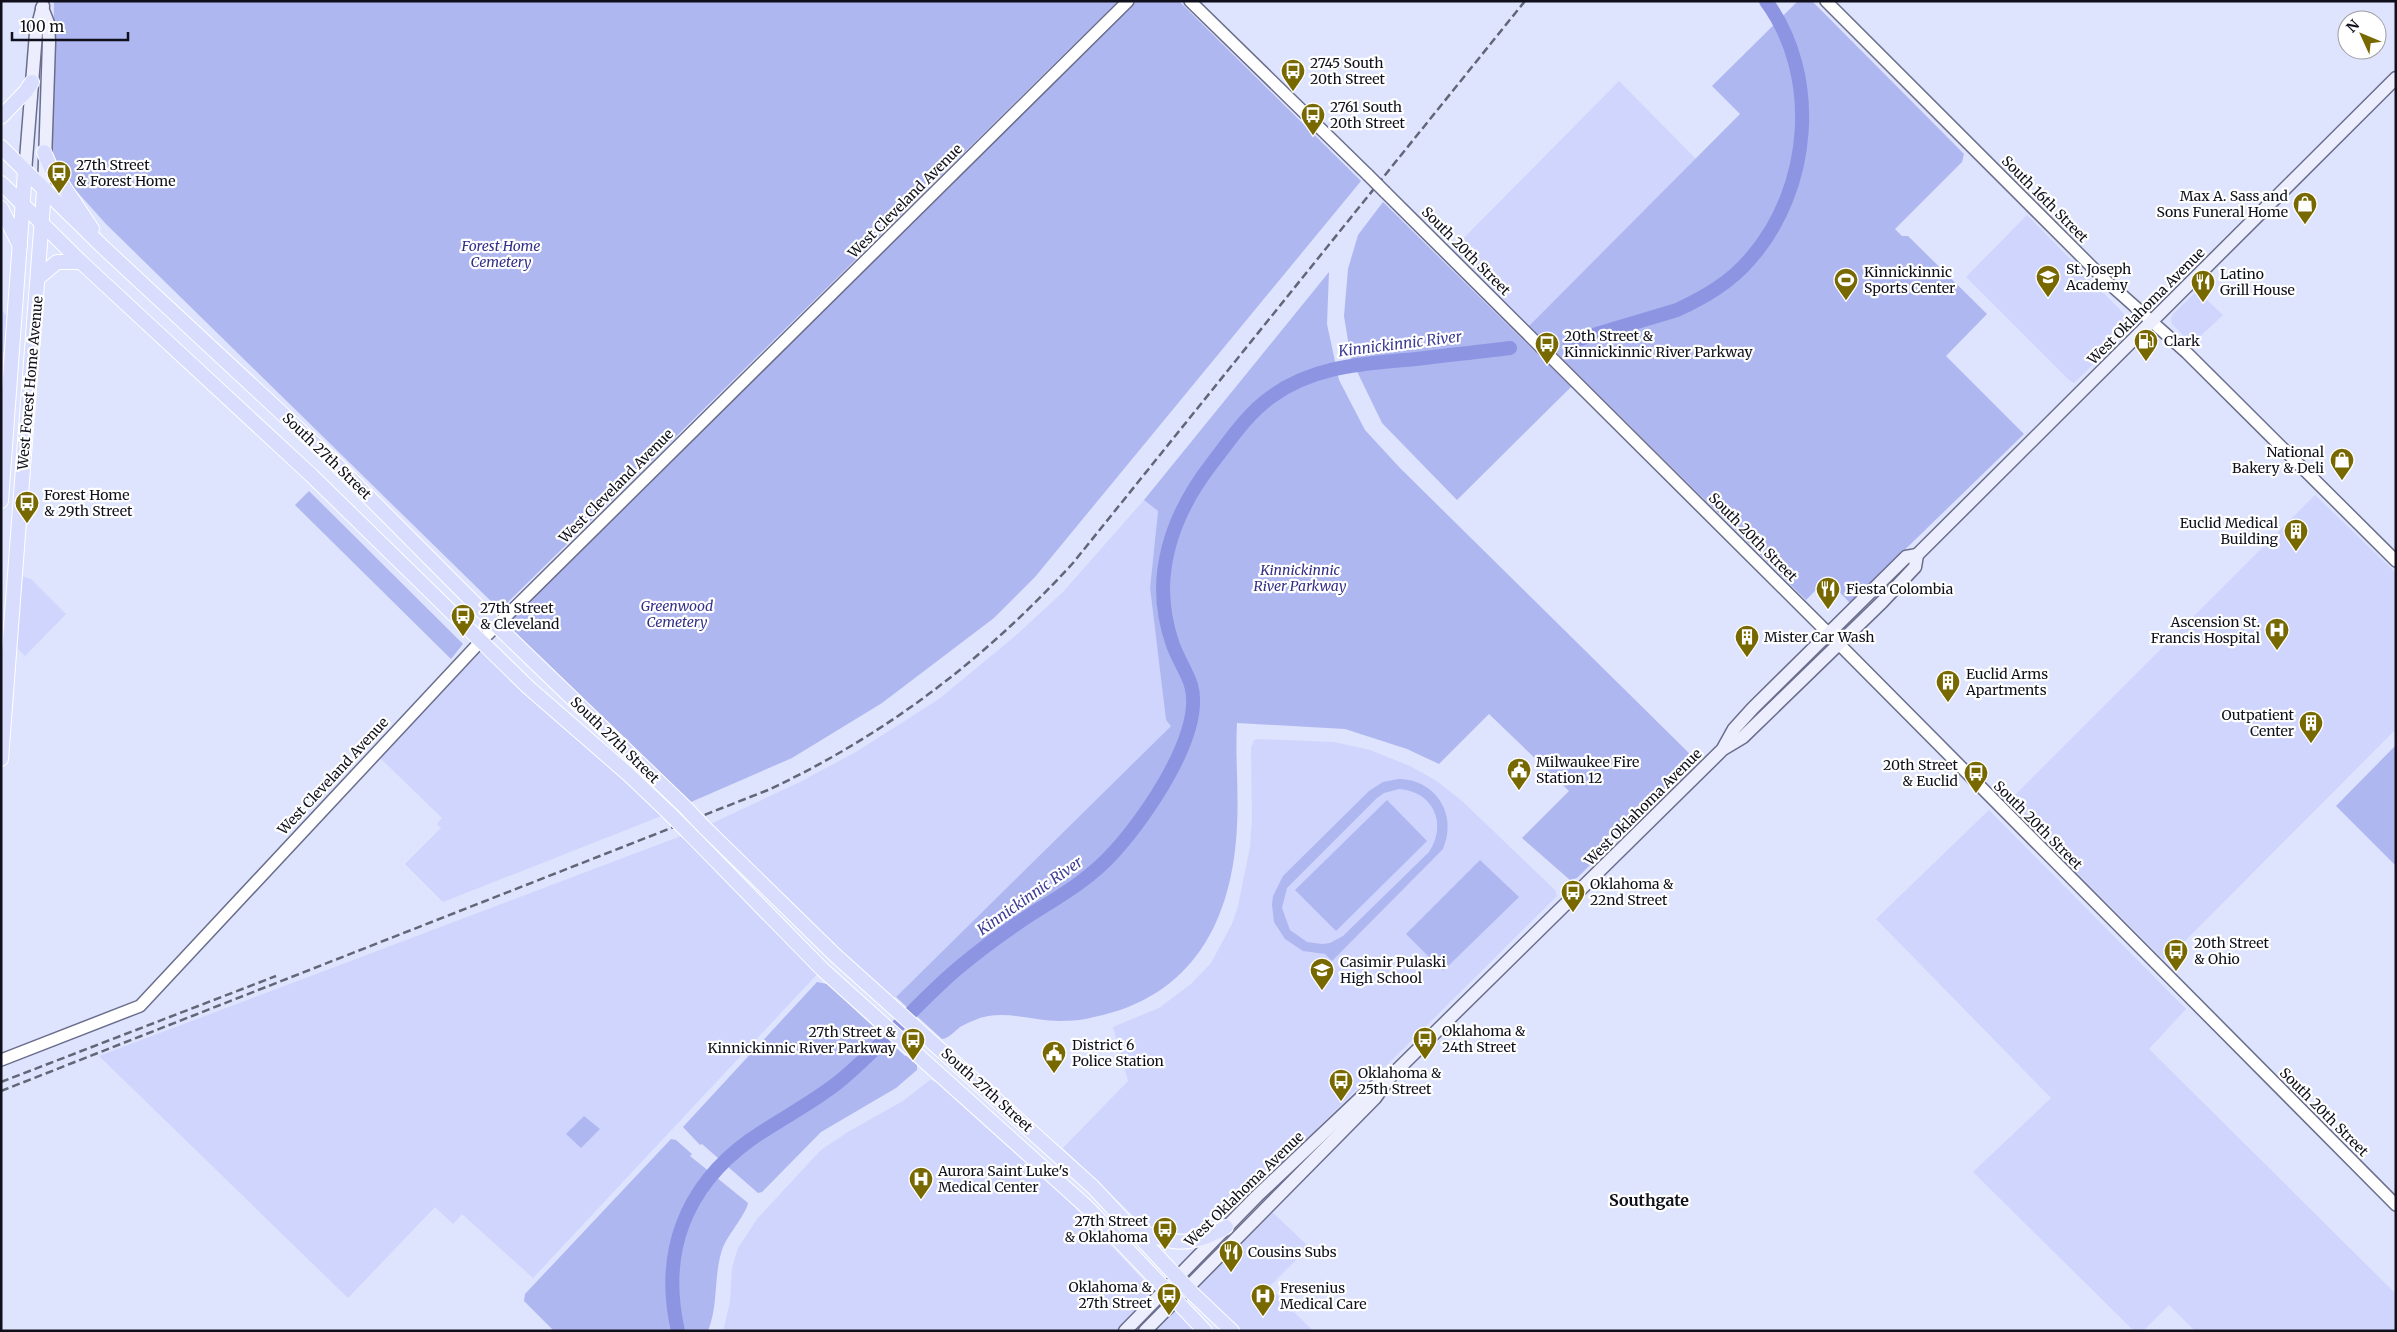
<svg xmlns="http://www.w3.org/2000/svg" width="2397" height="1332" font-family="Merriweather,serif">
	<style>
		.built { fill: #cfd5fd }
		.green { fill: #afb7f0; fill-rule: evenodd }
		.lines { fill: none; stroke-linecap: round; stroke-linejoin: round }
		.river { stroke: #8d95e2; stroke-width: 14 }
		.tertiary-casing { stroke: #6a6e8c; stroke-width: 14 }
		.secondary-casing { stroke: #6a6e8c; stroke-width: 15 }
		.primary-casing { stroke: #fff; stroke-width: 16 }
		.tertiary { stroke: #fff; stroke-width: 11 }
		.secondary { stroke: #eceefe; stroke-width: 12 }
		.primary { stroke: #d9ddfd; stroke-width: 14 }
		.rail { stroke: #636677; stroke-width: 2.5; stroke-dasharray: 8 4; stroke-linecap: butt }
		.tertiary-bridge-casing { stroke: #6a6e8c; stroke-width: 14; stroke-linecap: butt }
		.primary-bridge-casing { stroke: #fff; stroke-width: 16; stroke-linecap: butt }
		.tertiary-bridge { stroke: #fff; stroke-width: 11 }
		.primary-bridge { stroke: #d9ddfd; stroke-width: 14 }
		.labels { text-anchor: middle; stroke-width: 4.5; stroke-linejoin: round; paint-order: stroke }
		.poi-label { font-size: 14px; fill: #0f101b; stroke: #fff; text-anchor: start }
		.street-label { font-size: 14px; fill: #0f101b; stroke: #fff }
		.park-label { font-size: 14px; font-style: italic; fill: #332f88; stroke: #fff }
		.water-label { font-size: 15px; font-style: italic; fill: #3d3c96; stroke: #fff }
		.quarter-label { font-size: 16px; font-weight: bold; fill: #0f101b; stroke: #fff }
	</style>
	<rect width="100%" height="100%" fill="#dee3fe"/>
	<g class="built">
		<polygon points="1619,81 1696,159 1529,326 1452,250"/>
		<polygon points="2027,215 2132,322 2130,329 2074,383 2069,380 1966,277"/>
		<polygon points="2197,291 2223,315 2192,344 2172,324 2171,319 2173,314"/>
		<polygon points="1,310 8,317 5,354 1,350"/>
		<polygon points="2315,495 2396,573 2396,729 2168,958 2163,959 2010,806 2009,801"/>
		<polygon points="1144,500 1158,511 1150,588 1166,720 1172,725 896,997 884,998 704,827 800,782 856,752 939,699 1014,637 1063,592"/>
		<polygon points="15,574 31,579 66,614 25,656 10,641"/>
		<polygon points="480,642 669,813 443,902 405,864 441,828 437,824 442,818 375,753"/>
		<polygon points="1258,739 1334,742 1370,750 1410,766 1435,780 1461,800 1555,890 1557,896 1386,1066 1362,1084 1223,1222 1212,1230 1178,1239 1144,1226 1063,1148 1128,1081 1113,1027 1159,1008 1191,984 1211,963 1232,924 1238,906 1250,847 1252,819 1251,748 1254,740"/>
		<polygon points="1989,810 2186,1009 2149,1049 2396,1294 2396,1331 2195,1331 2169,1305 2143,1331 2134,1331 1973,1172 2051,1098 1876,919"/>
		<polygon points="689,833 822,969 533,1278 462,1214 453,1224 435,1207 348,1298 99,1056"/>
		<polygon points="930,1080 937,1082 1063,1195 1150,1287 1151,1294 1117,1331 723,1331 730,1302 732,1268 738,1248 757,1219 821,1150 848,1132 903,1101"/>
		<polygon points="1268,1208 1309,1247 1269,1287 1313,1331 1232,1331 1187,1287"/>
		<polygon points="1175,1299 1205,1331 1145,1331"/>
	</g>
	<g class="green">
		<polygon points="54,1 1118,1 500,610 106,224 55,167 52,157"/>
		<polygon points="1137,1 1179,1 1361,181 1035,577 994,618 882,703 792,758 691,802 512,629 510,621"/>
		<polygon points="1798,1 1812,1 1964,154 1962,162 1895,229 1902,236 1908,236 1987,314 1946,356 2024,434 1850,603 1827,579 1806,600 1529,326 1740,114 1712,86"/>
		<polygon points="1383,202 1571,387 1457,500 1382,423 1351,359 1344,316 1348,269 1358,235"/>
		<path d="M1329 272 1327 324 1339 380 1365 430 1400 468 1696 760 1577 878 1570 880 1522 838 1569 791 1489 714 1439 764 1407 749 1345 729 1237 723C1235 757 1239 791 1237 825 1233 920 1193 997 1094 1017 1083 1020 1071 1021 1060 1021 1036 1021 1012 1012 988 1016 978 1018 969 1022 960 1027 954 1032 949 1038 942 1039L896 997 1171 726 1166 720 1150 588 1158 511 1144 500Z"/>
		<polygon points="309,491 463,644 451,659 295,505"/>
		<polygon points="2396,745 2396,866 2336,806"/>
		<path d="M1398 779C1436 779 1458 815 1443 849L1332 961 1325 954 1303 951 1285 939 1274 922 1272 905 1273 896 1283 876 1369 791 1383 782ZM1399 789C1433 791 1448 824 1429 852L1343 936 1330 943 1322 944 1307 942 1290 930 1282 908 1287 888 1377 798 1384 793Z"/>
		<polygon points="1387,800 1427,841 1336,931 1295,890"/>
		<polygon points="1480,860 1519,897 1443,971 1406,934"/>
		<polygon points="817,982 827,984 905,1056 907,1055 917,1065 917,1070 896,1088 821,1132 762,1192 758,1193 702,1144 700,1145 683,1127"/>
		<polygon points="584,1116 600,1129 581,1148 566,1134"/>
		<path d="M671 1139 676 1140 692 1154 690 1156 748 1203C747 1212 728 1235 723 1247 713 1274 719 1304 708 1331H554L524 1301 525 1294Z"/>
	</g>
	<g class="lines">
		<g class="river">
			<path d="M1570 342 1677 310C1705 297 1731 282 1751 258 1811 189 1821 76 1766 1"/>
			<path d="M678 1331C660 1253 685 1187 750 1140 780 1119 813 1103 841 1080 882 1046 916 1004 957 969 981 949 1007 930 1033 913 1062 895 1091 878 1114 852 1145 818 1205 733 1191 685 1187 672 1178 659 1173 645 1167 628 1163 607 1163 588 1164 540 1184 499 1213 462 1230 440 1247 414 1271 397 1314 365 1365 364 1416 359 1448 355 1479 352 1510 348"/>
		</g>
		<defs>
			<g id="tertiary">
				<polyline points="1190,1 1368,175"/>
				<polyline points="1826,1 2104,279 2187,353 2396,561"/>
				<polyline points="1385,192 1828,633 2396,1205"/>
				<polyline points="1,1060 140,1006 480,642 1128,1"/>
			</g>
			<g id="secondary">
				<polyline points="42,8 48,23 49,42 44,191"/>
				<polyline points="25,172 36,33 43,6"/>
				<polyline points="1724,747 1734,729 1753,708 1906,557 1917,555"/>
				<polyline points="1125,1331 1257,1196 1368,1091 1383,1081"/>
				<polyline points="1145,1331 1375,1098 1391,1076 1723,749 1743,737 1882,602 1915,567 1917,555 2396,78"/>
			</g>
			<g id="primary">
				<polyline points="1,117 26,91 32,82"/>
				<polyline points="1,147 104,248 329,457 496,625 685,807"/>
				<polyline points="44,152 50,166 92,229"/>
				<polyline points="1,183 81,262 311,475 528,687 628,774 669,813"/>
				<polyline points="1,208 20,246"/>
				<polyline points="39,277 57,262 81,262"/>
				<polyline points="1,501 25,172"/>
				<polyline points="1,759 44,191"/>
				<polyline points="704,827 835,955 1093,1187 1193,1294 1232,1331"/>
				<polyline points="689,833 822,969 1089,1209 1205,1331"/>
				<path d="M1137 1230C1174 1245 1191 1247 1226 1227"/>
			</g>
		</defs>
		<use href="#tertiary" class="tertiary-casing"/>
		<use href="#secondary" class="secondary-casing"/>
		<use href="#primary" class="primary-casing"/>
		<use href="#tertiary" class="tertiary"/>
		<use href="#secondary" class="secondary"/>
		<use href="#primary" class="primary"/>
		<g class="rail">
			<polyline points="1,1082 276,976"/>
			<path d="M1 1091 768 790C886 735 986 658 1073 563L1525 1"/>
		</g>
		<defs>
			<polyline id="tertiary-bridge" points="1368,175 1385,192"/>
			<g id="primary-bridge">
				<polyline points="685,807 704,827"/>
				<polyline points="669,813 689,833"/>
			</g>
		</defs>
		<use href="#tertiary-bridge" class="tertiary-bridge-casing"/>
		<use href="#primary-bridge" class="primary-bridge-casing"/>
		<use href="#tertiary-bridge" class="tertiary-bridge"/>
		<use href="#primary-bridge" class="primary-bridge"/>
	</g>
	<defs>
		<symbol id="bus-pin" viewBox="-11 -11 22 30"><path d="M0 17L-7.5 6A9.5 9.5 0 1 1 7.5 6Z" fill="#786800" stroke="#fff"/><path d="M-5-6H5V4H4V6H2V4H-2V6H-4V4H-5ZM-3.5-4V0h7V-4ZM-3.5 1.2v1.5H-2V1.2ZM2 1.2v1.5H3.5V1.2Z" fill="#fff"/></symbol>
		<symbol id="shop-pin" viewBox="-11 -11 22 30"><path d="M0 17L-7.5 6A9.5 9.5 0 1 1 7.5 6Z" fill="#786800" stroke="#fff"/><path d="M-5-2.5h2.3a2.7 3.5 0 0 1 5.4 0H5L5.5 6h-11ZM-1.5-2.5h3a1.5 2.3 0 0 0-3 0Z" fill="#fff"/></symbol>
		<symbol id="school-pin" viewBox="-11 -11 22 30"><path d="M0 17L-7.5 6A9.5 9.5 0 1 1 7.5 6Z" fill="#786800" stroke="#fff"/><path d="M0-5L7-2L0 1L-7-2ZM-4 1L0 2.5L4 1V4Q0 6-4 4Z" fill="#fff"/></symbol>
		<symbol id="stadium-pin" viewBox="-11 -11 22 30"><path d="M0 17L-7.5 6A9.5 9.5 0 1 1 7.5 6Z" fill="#786800" stroke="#fff"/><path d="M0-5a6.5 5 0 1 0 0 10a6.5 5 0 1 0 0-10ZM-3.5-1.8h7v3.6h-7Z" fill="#fff"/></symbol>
		<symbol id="restaurant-pin" viewBox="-11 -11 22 30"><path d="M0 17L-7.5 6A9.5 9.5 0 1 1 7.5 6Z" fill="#786800" stroke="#fff"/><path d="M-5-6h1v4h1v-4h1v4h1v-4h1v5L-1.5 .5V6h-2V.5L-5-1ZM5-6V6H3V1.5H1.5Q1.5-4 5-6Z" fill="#fff"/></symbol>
		<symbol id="fuel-pin" viewBox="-11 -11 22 30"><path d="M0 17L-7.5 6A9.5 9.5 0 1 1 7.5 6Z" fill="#786800" stroke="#fff"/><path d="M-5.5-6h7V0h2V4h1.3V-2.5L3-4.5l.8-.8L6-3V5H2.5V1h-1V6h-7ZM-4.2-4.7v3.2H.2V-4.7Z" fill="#fff"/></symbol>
		<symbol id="building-pin" viewBox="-11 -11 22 30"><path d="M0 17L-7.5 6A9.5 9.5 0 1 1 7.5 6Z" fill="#786800" stroke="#fff"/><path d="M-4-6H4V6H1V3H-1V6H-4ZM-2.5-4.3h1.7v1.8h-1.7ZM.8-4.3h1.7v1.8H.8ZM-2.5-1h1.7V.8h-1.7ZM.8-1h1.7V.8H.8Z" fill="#fff"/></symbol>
		<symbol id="hospital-pin" viewBox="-11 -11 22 30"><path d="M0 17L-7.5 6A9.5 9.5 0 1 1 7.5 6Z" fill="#786800" stroke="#fff"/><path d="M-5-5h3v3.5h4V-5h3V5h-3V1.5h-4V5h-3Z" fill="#fff"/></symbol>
		<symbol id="civic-pin" viewBox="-11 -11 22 30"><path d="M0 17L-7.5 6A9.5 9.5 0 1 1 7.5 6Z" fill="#786800" stroke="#fff"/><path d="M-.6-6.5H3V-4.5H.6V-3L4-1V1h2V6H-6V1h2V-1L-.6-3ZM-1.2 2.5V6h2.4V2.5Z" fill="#fff"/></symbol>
	</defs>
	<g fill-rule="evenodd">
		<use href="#bus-pin" x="1279" y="57" width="28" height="38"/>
		<use href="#bus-pin" x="1299" y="101" width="28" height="38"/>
		<use href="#bus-pin" x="45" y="159" width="28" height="38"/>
		<use href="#shop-pin" x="2291" y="190" width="28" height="38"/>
		<use href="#school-pin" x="2034" y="263" width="28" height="38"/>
		<use href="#stadium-pin" x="1832" y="266" width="28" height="38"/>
		<use href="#restaurant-pin" x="2189" y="268" width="28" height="38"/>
		<use href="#fuel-pin" x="2132" y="327" width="28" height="38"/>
		<use href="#bus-pin" x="1533" y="330" width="28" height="38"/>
		<use href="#shop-pin" x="2328" y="446" width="28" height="38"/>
		<use href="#bus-pin" x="13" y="489" width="28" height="38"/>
		<use href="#building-pin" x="2282" y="517" width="28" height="38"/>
		<use href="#restaurant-pin" x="1814" y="575" width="28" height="38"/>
		<use href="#bus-pin" x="449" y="602" width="28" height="38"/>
		<use href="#hospital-pin" x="2263" y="616" width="28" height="38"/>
		<use href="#building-pin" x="1733" y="623" width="28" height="38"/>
		<use href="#building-pin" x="1934" y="668" width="28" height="38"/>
		<use href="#building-pin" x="2297" y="709" width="28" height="38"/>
		<use href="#civic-pin" x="1505" y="756" width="28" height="38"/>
		<use href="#bus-pin" x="1962" y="759" width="28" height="38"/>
		<use href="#bus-pin" x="1559" y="878" width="28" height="38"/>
		<use href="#bus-pin" x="2162" y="937" width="28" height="38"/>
		<use href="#school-pin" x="1308" y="956" width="28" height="38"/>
		<use href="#bus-pin" x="1411" y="1025" width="28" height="38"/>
		<use href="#bus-pin" x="899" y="1026" width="28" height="38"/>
		<use href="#civic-pin" x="1040" y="1039" width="28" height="38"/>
		<use href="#bus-pin" x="1327" y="1067" width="28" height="38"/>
		<use href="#hospital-pin" x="907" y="1165" width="28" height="38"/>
		<use href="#bus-pin" x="1151" y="1215" width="28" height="38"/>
		<use href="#restaurant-pin" x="1217" y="1238" width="28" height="38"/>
		<use href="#bus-pin" x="1155" y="1281" width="28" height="38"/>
		<use href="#hospital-pin" x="1249" y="1282" width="28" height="38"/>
	</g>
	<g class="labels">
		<g class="poi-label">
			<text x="1310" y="68">2745 South<tspan x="1310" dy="16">20th Street</tspan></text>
			<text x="1330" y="112">2761 South<tspan x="1330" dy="16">20th Street</tspan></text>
			<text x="76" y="170">27th Street<tspan x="76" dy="16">&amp; Forest Home</tspan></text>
			<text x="2288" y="201" text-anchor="end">Max A. Sass and<tspan x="2288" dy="16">Sons Funeral Home</tspan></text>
			<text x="2066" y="274">St. Joseph<tspan x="2066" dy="16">Academy</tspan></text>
			<text x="1864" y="277">Kinnickinnic<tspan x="1864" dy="16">Sports Center</tspan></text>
			<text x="2220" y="279">Latino<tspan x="2220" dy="16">Grill House</tspan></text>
			<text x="1564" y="341">20th Street &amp;<tspan x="1564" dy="16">Kinnickinnic River Parkway</tspan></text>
			<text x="2164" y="346">Clark</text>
			<text x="2324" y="457" text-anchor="end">National<tspan x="2324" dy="16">Bakery &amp; Deli</tspan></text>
			<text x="44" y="500">Forest Home<tspan x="44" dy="16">&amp; 29th Street</tspan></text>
			<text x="2278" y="528" text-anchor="end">Euclid Medical<tspan x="2278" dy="16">Building</tspan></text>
			<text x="1846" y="594">Fiesta Colombia</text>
			<text x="480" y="613">27th Street<tspan x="480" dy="16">&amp; Cleveland</tspan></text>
			<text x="2260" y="627" text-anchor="end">Ascension St.<tspan x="2260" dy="16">Francis Hospital</tspan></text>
			<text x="1764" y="642">Mister Car Wash</text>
			<text x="1966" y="679">Euclid Arms<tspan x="1966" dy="16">Apartments</tspan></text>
			<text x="2294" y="720" text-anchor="end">Outpatient<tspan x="2294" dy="16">Center</tspan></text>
			<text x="1536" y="767">Milwaukee Fire<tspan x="1536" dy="16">Station 12</tspan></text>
			<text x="1958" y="770" text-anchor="end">20th Street<tspan x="1958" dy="16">&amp; Euclid</tspan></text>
			<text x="1590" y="889">Oklahoma &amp;<tspan x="1590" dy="16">22nd Street</tspan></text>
			<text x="2194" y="948">20th Street<tspan x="2194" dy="16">&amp; Ohio</tspan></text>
			<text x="1340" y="967">Casimir Pulaski<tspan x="1340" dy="16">High School</tspan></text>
			<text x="1442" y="1036">Oklahoma &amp;<tspan x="1442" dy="16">24th Street</tspan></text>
			<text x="896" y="1037" text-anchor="end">27th Street &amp;<tspan x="896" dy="16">Kinnickinnic River Parkway</tspan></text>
			<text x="1072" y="1050">District 6<tspan x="1072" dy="16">Police Station</tspan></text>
			<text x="1358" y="1078">Oklahoma &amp;<tspan x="1358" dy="16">25th Street</tspan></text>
			<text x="938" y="1176">Aurora Saint Luke's<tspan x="938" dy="16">Medical Center</tspan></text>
			<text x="1148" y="1226" text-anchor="end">27th Street<tspan x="1148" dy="16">&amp; Oklahoma</tspan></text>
			<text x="1248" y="1257">Cousins Subs</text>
			<text x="1152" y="1292" text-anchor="end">Oklahoma &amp;<tspan x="1152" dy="16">27th Street</tspan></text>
			<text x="1280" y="1293">Fresenius<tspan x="1280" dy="16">Medical Care</tspan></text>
		</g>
		<g class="street-label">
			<text transform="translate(2045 199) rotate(45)" y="5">South 16th Street</text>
			<text transform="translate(905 201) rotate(-45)" y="5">West Cleveland Avenue</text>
			<text transform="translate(1466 251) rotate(45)" y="5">South 20th Street</text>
			<text transform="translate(2146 306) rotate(-45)" y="5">West Oklahoma Avenue</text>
			<text transform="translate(30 383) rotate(-85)" y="5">West Forest Home Avenue</text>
			<text transform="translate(327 456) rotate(44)" y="5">South 27th Street</text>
			<text transform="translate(616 486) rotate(-45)" y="5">West Cleveland Avenue</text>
			<text transform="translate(1753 537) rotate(45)" y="5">South 20th Street</text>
			<text transform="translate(615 740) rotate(44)" y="5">South 27th Street</text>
			<text transform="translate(333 776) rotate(-47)" y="5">West Cleveland Avenue</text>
			<text transform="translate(1643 807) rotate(-45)" y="5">West Oklahoma Avenue</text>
			<text transform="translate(2038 825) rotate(45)" y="5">South 20th Street</text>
			<text transform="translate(987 1090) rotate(42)" y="5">South 27th Street</text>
			<text transform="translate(2324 1112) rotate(45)" y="5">South 20th Street</text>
			<text transform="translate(1244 1189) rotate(-44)" y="5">West Oklahoma Avenue</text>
		</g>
		<g class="park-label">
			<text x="501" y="251">Forest Home<tspan x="501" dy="16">Cemetery</tspan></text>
			<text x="1300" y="575">Kinnickinnic<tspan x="1300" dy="16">River Parkway</tspan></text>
			<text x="677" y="611">Greenwood<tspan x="677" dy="16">Cemetery</tspan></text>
		</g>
		<g class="water-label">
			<text transform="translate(1400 344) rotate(-7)" y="5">Kinnickinnic River</text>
			<text transform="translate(1030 896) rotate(-35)" y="5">Kinnickinnic River</text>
		</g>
		<g class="quarter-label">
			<text x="1649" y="1206">Southgate</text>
		</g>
	</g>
	<rect width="2397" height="1332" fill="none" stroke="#0f101b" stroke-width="5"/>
	<g transform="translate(2362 35) rotate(314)"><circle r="24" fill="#ffffff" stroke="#9f9fa4"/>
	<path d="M0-4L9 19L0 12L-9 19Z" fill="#786800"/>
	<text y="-8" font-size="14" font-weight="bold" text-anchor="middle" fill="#0f101b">N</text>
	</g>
	<path d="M12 32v8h116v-8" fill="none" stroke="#0f101b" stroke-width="2.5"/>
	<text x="20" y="32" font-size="15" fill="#0f101b" stroke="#ffffff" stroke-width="4" paint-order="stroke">100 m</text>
</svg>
